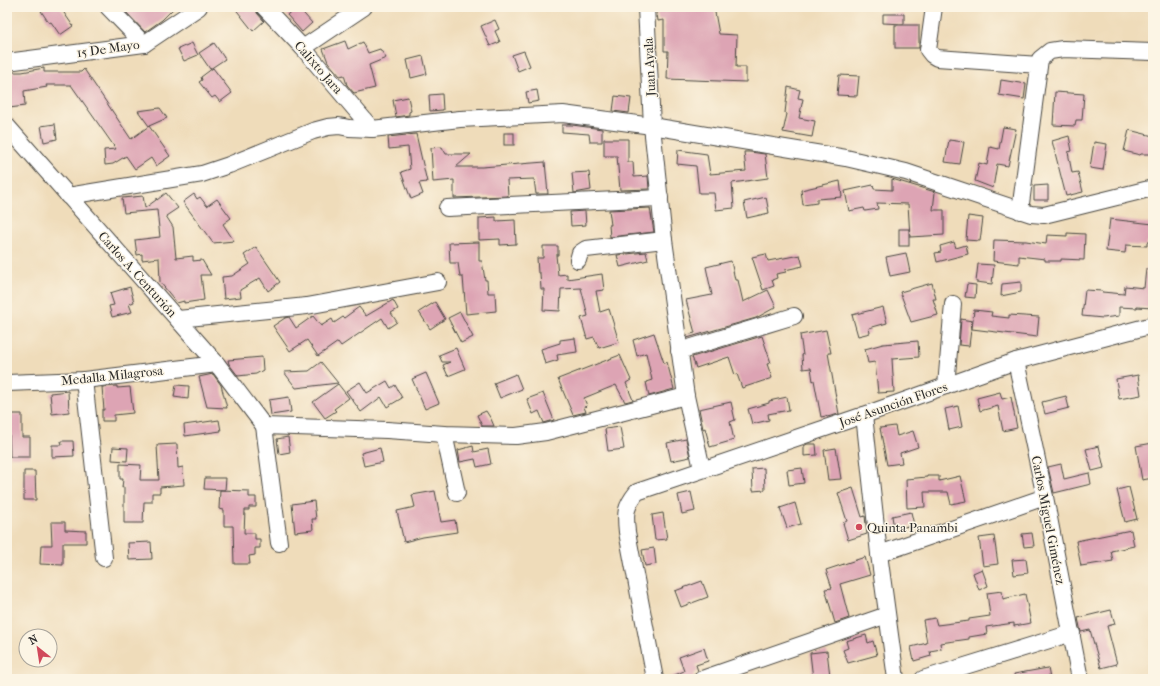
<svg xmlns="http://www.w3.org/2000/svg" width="1160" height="686" font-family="'IM FELL French Canon',serif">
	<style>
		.building { fill: #dda4b4 }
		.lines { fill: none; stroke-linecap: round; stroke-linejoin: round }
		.minor-casing { stroke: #484640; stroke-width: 18 }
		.minor { stroke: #fff; stroke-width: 16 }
		.poi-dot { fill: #d1495b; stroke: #fcf5e5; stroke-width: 1.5 }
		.labels { text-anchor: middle; stroke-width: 3; stroke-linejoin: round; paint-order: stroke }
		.street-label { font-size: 13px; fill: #2b2b2b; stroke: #fcf5e5 }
		.poi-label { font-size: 13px; fill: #2b2b2b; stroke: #fcf5e5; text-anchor: start }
	</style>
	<rect width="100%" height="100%" fill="#fcf5e5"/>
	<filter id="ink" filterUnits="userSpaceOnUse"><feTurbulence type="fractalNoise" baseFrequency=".025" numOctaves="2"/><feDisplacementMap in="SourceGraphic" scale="8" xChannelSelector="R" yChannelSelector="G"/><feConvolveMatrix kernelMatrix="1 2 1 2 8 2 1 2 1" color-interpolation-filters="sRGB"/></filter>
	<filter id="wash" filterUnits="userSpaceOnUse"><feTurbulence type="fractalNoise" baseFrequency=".012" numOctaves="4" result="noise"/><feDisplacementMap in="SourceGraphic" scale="16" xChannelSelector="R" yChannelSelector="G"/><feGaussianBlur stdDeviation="0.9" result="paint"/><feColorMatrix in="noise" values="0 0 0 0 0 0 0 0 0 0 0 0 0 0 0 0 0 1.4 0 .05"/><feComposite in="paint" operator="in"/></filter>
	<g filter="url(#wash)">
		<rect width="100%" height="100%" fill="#efdcba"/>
		<g id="blocks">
			<g class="building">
				<polygon points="47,7 60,7 73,26 60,35 51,22 49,23 41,11"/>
				<polygon points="129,7 175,7 162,20 145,32 125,11"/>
				<polygon points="234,7 255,7 257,13 264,21 253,31"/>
				<polygon points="296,7 298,7 312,23 302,32 287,15"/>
				<polygon points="656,7 714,7 719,34 737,35 736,67 746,67 746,82 667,79 668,51 664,51 664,20 658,21"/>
				<polygon points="883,14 904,14 904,24 883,23"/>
				<polygon points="495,20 499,29 495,31 500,42 490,46 481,26"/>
				<rect x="895" y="25" width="24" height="23"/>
				<polygon points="345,41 348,49 363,42 368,53 380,49 386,58 369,65 375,88 354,93 347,85 344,75 340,76 328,62 323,49"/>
				<polygon points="192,43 198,55 184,61 178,49"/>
				<polygon points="214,43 225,59 210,69 199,53"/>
				<polygon points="524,51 530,66 518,71 512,55"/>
				<polygon points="423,56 427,74 411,78 407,60"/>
				<polygon points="44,68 44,72 81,72 84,69 131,139 149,126 170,156 156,166 151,158 135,169 126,156 113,164 105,165 104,150 116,149 71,85 46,85 47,87 24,91 25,106 9,108 7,89 7,72 22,72"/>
				<polygon points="213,68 232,93 220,102 215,96 212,98 199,82 202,80 201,77"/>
				<polygon points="839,75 859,76 857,96 837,95"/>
				<polygon points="1001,80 1026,84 1024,99 999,95"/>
				<polygon points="788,87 800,90 798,98 803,99 799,118 815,121 812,137 783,132 787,114 785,113"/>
				<polygon points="537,90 539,101 528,103 526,92"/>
				<polygon points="1055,92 1084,94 1082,120 1076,120 1075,126 1053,125"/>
				<polygon points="442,94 443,110 430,111 429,95"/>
				<polygon points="615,96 631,98 629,113 613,111"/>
				<polygon points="408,97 411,111 409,112 409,115 396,117 393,100"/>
				<polygon points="160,108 167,118 149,126 138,111"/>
				<polygon points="55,124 57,139 44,142 41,126"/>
				<polygon points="562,125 572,125 602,129 602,142 590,142 589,134 562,132"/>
				<polygon points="1003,127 1016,129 1008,166 997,164 993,188 975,181 979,163 987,165 990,147 999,149"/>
				<polygon points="1129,130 1153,136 1153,154 1141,154 1140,155 1124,151"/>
				<rect x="504" y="133" width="10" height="12"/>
				<polygon points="416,134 427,182 419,183 423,194 411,199 401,172 410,169 408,147 389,149 388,137"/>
				<polygon points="1069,136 1072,151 1068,152 1072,173 1078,172 1083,192 1066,196 1052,141"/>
				<polygon points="604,139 628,139 628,162 633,162 634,177 648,176 649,189 620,190 617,156 604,156"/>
				<polygon points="949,140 964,142 960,164 945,162"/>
				<polygon points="1094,142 1107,144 1103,170 1090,168"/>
				<polygon points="442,147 446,154 471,154 456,167 482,167 545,162 548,194 536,194 534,179 507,180 508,196 454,198 454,180 433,182 431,148"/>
				<polygon points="678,150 707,154 710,174 746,171 744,152 750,152 765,154 768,178 732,183 734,208 716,210 714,193 699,193 696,166 677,164"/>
				<polygon points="589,172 591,190 574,193 572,173"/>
				<polygon points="892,179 935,192 933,210 944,210 944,235 910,237 908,204 877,203 878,209 865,211 864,208 849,211 845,191 873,185 874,189 892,190"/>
				<polygon points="840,181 842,197 817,199 817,203 803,205 801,190"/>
				<polygon points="1048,185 1048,200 1034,200 1034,186"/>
				<polygon points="166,193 178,208 166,216 173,227 176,258 193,256 193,261 202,260 211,275 201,275 204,300 184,303 184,301 177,303 160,282 159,258 142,260 142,254 137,255 135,240 160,237 157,210 124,213 122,198 143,196 145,208 156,200 156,198 157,200"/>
				<polygon points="194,194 197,199 200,197 207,206 217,199 231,218 223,224 234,241 213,243 183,202"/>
				<polygon points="766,197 769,213 747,218 744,202"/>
				<polygon points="650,208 654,232 610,237 609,225 611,225 609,210"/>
				<polygon points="585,211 586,225 571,226 570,212"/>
				<polygon points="968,216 983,218 980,241 966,240"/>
				<polygon points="496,217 496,221 515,220 516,244 500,245 500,239 479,240 479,218"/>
				<polygon points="1110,219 1153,224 1153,242 1147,242 1147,246 1126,245 1125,253 1106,251"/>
				<rect x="899" y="229" width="10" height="17"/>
				<polygon points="1067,233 1085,234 1084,260 1061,259 1061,261 1045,261 1045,259 1019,256 1019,264 993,261 994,240 1026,241 1046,244 1047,235 1067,236"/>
				<polygon points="479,242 479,261 482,261 485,280 487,280 488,293 495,293 496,311 466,314 463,277 460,277 458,263 450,263 449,243"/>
				<polygon points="954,242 956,248 966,245 968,254 937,262 935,253 941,252 940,246"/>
				<polygon points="543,246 558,246 558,255 556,255 558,275 567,274 567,279 602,274 604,290 596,291 600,312 609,309 619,342 599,348 594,337 587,339 581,318 588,316 581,288 561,289 560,311 543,310 544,289 541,289 540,273 538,273 537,258 543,258"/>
				<polygon points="256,247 280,282 268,291 260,278 240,290 241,297 224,299 222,277 232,276 250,264 244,255"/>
				<polygon points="646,252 648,260 620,267 617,255"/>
				<polygon points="906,253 910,272 890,276 886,257"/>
				<polygon points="766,254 768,261 800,255 803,266 785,270 786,272 776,274 777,278 772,280 774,286 763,290 752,257"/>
				<polygon points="731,261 735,280 738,280 743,302 768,290 776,307 756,318 687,338 687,335 695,333 686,300 712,295 706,267"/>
				<polygon points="978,264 994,265 992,284 976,282"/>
				<polygon points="1146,269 1153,269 1153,308 1137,307 1137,308 1119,307 1119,316 1103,318 1082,316 1085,290 1102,291 1102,292 1124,294 1125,286 1144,288"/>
				<polygon points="1021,282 1021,292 1001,296 1002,284"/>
				<polygon points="932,283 936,299 933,299 938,315 911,322 900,292"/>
				<polygon points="967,284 976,285 975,298 965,297"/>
				<polygon points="130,287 134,302 129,304 132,312 112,317 109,306 114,305 110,293"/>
				<polygon points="393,300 398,309 391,313 397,322 388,328 382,318 341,346 338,342 318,356 307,340 290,351 273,326 285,318 289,317 296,328 313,316 321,326 332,319 334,323 343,317 344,318 359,307 366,316"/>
				<polygon points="435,302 445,319 430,329 419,312"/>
				<polygon points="883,307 887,323 869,328 870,333 858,336 852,315"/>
				<polygon points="974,310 992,312 991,316 1009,318 1009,315 1039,317 1037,337 972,329"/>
				<polygon points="460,312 473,337 461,343 448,318"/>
				<polygon points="961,319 972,321 969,346 959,345"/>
				<polygon points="826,330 831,353 828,353 839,414 827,417 826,416 821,417 814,380 813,381 811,368 803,369 802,355 803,355 800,335"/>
				<polygon points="654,333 664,363 667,362 674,389 649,396 646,382 652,380 646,353 637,356 633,340"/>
				<polygon points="762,336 771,363 767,364 772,378 742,388 737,374 735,375 729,357 696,368 692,357"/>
				<polygon points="575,338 577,352 557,355 558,360 545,364 541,349 560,343 560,340"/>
				<polygon points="918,341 919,357 892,359 894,392 878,393 875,362 868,363 865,349 883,344"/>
				<polygon points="456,348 465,369 448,376 443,365 450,362 442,362 439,355"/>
				<polygon points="620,355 631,380 626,383 633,400 625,402 616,385 584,398 587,406 584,407 586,412 573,415 558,379"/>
				<polygon points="262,357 263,370 256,374 238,376 229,364 228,360"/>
				<polygon points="321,362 338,383 296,388 284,372 309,371"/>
				<polygon points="426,373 439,403 425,409 412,379"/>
				<polygon points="213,374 221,385 227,408 207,407 199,377"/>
				<polygon points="516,374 522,389 500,398 494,383"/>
				<polygon points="1138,375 1141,395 1119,399 1116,379"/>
				<polygon points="387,381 391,388 395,385 402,398 387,407 381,397 361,412 346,391 360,382 367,393"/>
				<polygon points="338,384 349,398 334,409 336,411 325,418 313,402"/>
				<polygon points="176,385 189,386 188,399 174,397"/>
				<polygon points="117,386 117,388 130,387 133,413 114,415 114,421 102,421 102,410 104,410 102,387"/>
				<polygon points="68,391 69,412 52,414 50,393"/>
				<polygon points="1000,392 1002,399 1011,397 1017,428 1003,431 998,406 980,411 977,398"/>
				<polygon points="543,393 554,420 544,423 539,411 533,414 527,399"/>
				<polygon points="1066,396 1069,408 1045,414 1042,402"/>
				<polygon points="289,397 291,412 271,415 269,400"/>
				<polygon points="787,397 789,410 768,414 769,420 752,424 748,409 769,403 769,401"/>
				<polygon points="731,402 735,420 730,422 734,440 710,447 705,428 703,429 699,409"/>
				<polygon points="958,406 962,427 949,430 945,409"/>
				<polygon points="486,411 491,419 494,426 482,426 477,415"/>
				<polygon points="7,414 22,414 22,437 30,437 30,457 10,457 9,425 7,426"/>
				<polygon points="219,420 221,431 185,436 184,425"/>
				<polygon points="895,426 897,436 913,431 918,447 900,453 902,463 887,465 880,428"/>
				<polygon points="620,427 624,449 608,451 605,429"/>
				<polygon points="288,437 290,452 279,454 277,439"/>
				<polygon points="686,439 690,457 671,461 667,443"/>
				<polygon points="61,441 73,441 74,456 52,457 52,445 62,445"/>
				<polygon points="1153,443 1153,478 1142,480 1136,446"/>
				<polygon points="177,444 178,468 183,467 184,485 160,487 160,493 152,493 152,502 144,502 143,523 124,523 124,487 122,488 123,479 120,479 120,464 141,465 140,480 159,480 157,445"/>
				<polygon points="807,444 816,444 817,455 804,456 804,446"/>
				<polygon points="473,446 474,452 488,449 491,464 477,467 475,459 460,462 458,450"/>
				<polygon points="1099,446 1104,468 1092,471 1086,449"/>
				<polygon points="113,447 128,448 127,461 112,460"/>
				<polygon points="380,448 383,462 364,466 361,453"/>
				<polygon points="836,448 841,479 828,480 824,450"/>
				<polygon points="1061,464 1064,479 1089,473 1091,484 1054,493 1048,467"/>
				<polygon points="764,468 765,490 753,491 752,469"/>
				<polygon points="802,468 804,483 789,485 787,470"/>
				<polygon points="24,471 35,471 36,500 24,500"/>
				<polygon points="927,476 939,476 939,481 960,476 966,501 951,504 948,492 924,492 925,507 907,508 906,479 927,477"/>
				<polygon points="205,478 226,478 225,490 204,489"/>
				<polygon points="1129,487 1137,519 1125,522 1117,490"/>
				<polygon points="853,488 862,517 865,516 867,534 848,540 843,523 847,521 838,493"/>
				<polygon points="220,490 249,491 249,497 256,497 256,507 249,507 249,510 245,510 244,533 255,533 255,539 260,539 260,548 255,548 255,555 249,556 250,564 234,564 233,526 224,526 224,510 219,509"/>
				<polygon points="435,491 441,522 455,520 457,532 423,537 404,542 397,511 415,507 412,495"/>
				<polygon points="691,492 695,511 682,514 678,495"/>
				<polygon points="314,501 316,519 312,519 313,530 295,532 292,504"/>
				<polygon points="795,503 801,524 787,528 780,508"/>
				<polygon points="911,512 914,525 894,529 892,516"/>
				<polygon points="663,513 667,539 655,540 652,515"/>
				<polygon points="51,522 65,522 65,530 86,531 86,543 63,543 63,565 40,564 41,545 52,545"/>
				<polygon points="1131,530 1134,546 1111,551 1113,561 1081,566 1076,541"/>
				<polygon points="1032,533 1034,546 1024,547 1022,534"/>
				<polygon points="994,536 998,564 983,566 979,538"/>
				<polygon points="151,542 152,559 129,560 128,543"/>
				<polygon points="654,548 656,564 645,566 642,550"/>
				<polygon points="865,557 870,575 840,584 849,618 835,623 825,589 832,588 826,570"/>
				<polygon points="1026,559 1028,573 1014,575 1012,560"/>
				<polygon points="982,569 988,586 979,590 973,573"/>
				<polygon points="702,581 708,597 681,607 675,591"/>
				<polygon points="1002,591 1003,599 1025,594 1031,623 1014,626 1014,623 986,627 987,634 969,637 969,639 940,643 941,649 930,651 931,656 914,661 911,647 927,643 923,620 935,618 937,625 969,621 969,619 990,616 987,593"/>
				<polygon points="1111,610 1115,624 1107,626 1117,664 1101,668 1090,630 1081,632 1078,618"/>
				<polygon points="866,635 868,643 873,641 877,655 848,663 843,650 848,648 846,641"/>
				<polygon points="704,648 708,661 696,665 698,671 695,673 693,679 666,679 684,671 679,657"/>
				<polygon points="827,651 830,676 813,679 810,653"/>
				<polygon points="1048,668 1050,679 1015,679 1014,674"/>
			</g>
		</g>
	</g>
	<g filter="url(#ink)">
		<use href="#blocks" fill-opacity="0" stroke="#484640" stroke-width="1"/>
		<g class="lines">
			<defs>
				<g id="minor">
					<polyline points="108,7 144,44"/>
					<polyline points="264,7 303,48 372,129"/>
					<polyline points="646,7 652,126 664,240 686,396 702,469"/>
					<polyline points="934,7 928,50 932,55 937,58 1039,65"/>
					<polyline points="303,48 364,7"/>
					<polyline points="7,62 144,44 199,7"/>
					<polyline points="7,126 217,364 264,426"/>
					<polyline points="68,196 202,174 229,165 313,131 328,127 339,126 349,128 372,129 460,119 563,114 652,126 846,158 906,172 1031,214 1044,215 1153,188"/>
					<polyline points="447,208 660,198"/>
					<polyline points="1020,211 1040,59 1050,51 1063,49 1153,52"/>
					<polyline points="578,260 580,253 586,249 664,240"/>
					<polyline points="178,319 307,306 438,282"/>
					<polyline points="679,351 794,316"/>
					<polyline points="1016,361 1045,497 1080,679"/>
					<polyline points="84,380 104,558"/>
					<polyline points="7,383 84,380 217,364"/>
					<polyline points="946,386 953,304"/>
					<polyline points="864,415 879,554 896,679"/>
					<polyline points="264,426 387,430 444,434 516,436 546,432 686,396"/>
					<polyline points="264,426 279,543"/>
					<polyline points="444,434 457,493"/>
					<polyline points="879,554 1045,497"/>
					<path d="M655 679 627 532C625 513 625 507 637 492L864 415 1016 361 1153 325"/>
					<polyline points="702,679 887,615"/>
					<polyline points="923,679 1072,633"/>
				</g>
			</defs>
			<use href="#minor" class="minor-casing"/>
			<use href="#minor" class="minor"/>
		</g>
	</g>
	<circle class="poi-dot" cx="859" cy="527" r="4"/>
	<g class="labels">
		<g class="street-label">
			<text transform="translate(108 48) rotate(-8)" y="5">15 De Mayo</text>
			<text transform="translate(319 67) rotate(49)" y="5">Calixto Jara</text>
			<text transform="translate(649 67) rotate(-93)" y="5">Juan Ayala</text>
			<text transform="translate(138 274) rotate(48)" y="5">Carlos A. Centurión</text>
			<text transform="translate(112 375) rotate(-6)" y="5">Medalla Milagrosa</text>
			<text transform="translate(893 404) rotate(-19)" y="5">José Asunción Flores</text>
			<text transform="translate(1049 520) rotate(79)" y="5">Carlos Miguel Giménez</text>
		</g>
		<g class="poi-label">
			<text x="867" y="532">Quinta Panambi</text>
		</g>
	</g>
	<rect width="1160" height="686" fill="none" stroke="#fcf5e5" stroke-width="24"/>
	<g transform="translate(38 648) rotate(330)"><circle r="19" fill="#fcf5e5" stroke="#a8a49b"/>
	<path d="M0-3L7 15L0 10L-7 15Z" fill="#d1495b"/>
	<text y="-6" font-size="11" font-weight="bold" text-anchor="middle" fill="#2b2b2b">N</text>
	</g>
</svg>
